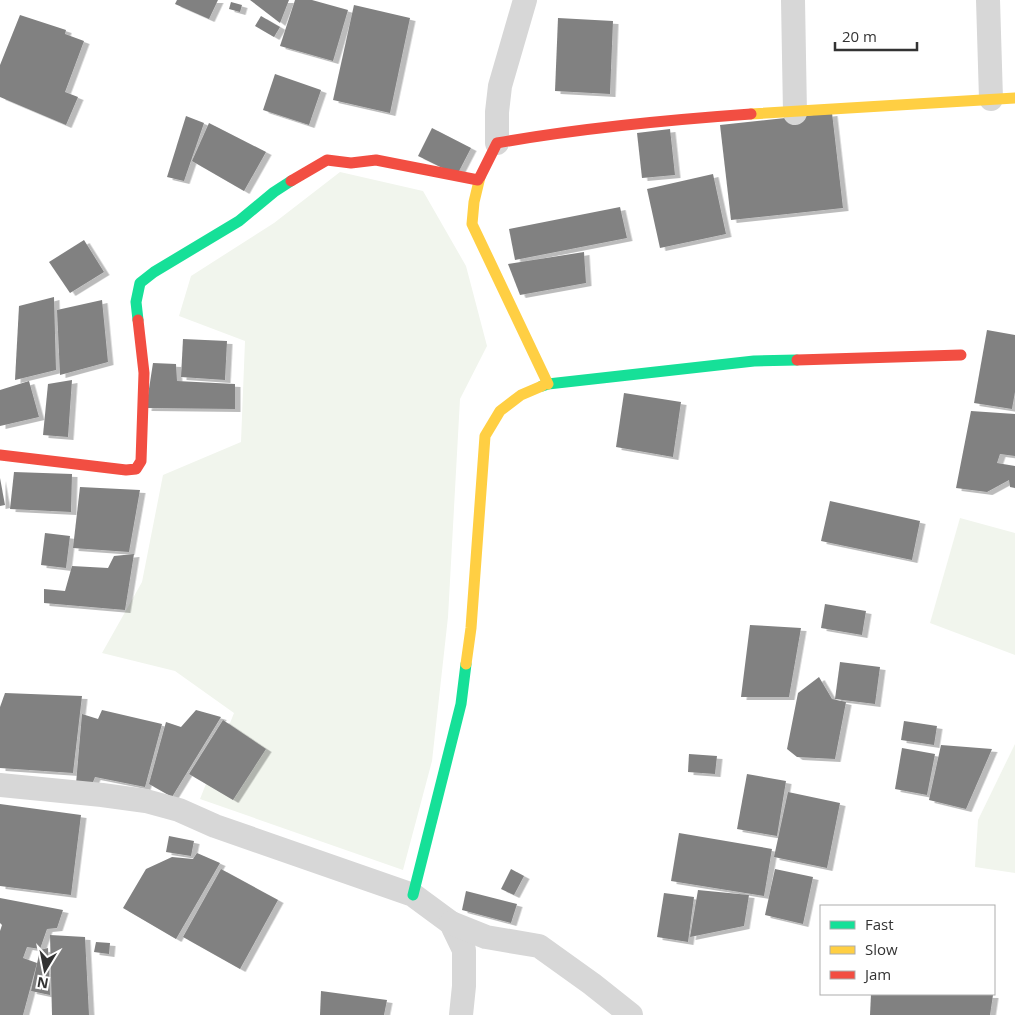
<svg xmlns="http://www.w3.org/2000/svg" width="1015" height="1015" font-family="'Open Sans',sans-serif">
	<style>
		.green { fill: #f1f5ed }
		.building { fill: #818181; filter: url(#shadow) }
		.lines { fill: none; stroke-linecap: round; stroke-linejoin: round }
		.street { stroke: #d7d7d7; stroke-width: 24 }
		.fast { stroke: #16e098; stroke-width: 11 }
		.slow { stroke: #ffcf43; stroke-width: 11 }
		.jam { stroke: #f24e42; stroke-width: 11 }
	</style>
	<defs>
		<filter id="shadow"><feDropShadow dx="5.5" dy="3" stdDeviation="0" flood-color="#0004"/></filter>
	</defs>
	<rect width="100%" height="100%" fill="#fff"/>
	<g class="green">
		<polygon points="340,172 423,191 466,266 487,346 460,399 448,617 432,761 403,870 200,799 234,713 175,671 102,653 142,582 163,475 241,442 245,341 179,316 191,276 274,223"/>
		<polygon points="960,518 1015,533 1015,655 930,623"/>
		<polygon points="1015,744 1015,873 975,867 978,820"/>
	</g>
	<g class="building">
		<polygon points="177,0 218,0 209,19 175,4"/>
		<polygon points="250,0 289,0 280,23"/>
		<polygon points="295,0 312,0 348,10 333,61 280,46"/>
		<polygon points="231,2 242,5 240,12 229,9"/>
		<polygon points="354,5 410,18 390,113 333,100"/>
		<polygon points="20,15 66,30 65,34 84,41 65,92 78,97 66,125 0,97 0,65"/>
		<polygon points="261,16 280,27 274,37 255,26"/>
		<polygon points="558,18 613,21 610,94 555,91"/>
		<polygon points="275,74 321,90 309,125 263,110"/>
		<polygon points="832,113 843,208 731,220 720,125"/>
		<polygon points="186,116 204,123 184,181 167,177"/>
		<polygon points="209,123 266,152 244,191 192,161"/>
		<polygon points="432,128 471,148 457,175 418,156"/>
		<polygon points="670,129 675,175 642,178 637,133"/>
		<polygon points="713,174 726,234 660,248 647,189"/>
		<polygon points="620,207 627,238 515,260 509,229"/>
		<polygon points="84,240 104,272 70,293 49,262"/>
		<polygon points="584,252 586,283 520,295 508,264"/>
		<polygon points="54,297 56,370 15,380 19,306"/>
		<polygon points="102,300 108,362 60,375 57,310"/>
		<polygon points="987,330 1015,335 1015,392 1012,409 974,403"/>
		<polygon points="183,339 227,341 225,380 181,377"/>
		<polygon points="153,363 176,364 177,381 235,384 235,409 146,408"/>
		<polygon points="72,380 68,437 43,435 48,384"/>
		<polygon points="29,381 39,417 0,426 0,390"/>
		<polygon points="624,393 681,402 673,457 616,447"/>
		<polygon points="971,411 1015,414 1015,456 1000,454 997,463 1015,466 1015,488 1010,487 1009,480 987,492 956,488"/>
		<polygon points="14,472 72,474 71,512 10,509"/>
		<polygon points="0,478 5,505 0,506"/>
		<polygon points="80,487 140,490 129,552 73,548"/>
		<polygon points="830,501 920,521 912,560 821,541"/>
		<polygon points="45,533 70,536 66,568 41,565"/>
		<polygon points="134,554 125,610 44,603 44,589 65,591 72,566 108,568 114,556"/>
		<polygon points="825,604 866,611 862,635 821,628"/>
		<polygon points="750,625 801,628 789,697 741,697"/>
		<polygon points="840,662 880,667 875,704 835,699"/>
		<polygon points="819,677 832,699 846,702 835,759 797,757 787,749 798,693"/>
		<polygon points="5,693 82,696 73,773 0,768 0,707"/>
		<polygon points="102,710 162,724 145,787 95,777 91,787 76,784 82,714 98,719"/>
		<polygon points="196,710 221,717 172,797 149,784 166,722 181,727"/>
		<polygon points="223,720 266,749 233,800 189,774"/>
		<polygon points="904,721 937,726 934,745 901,740"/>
		<polygon points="941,745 992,749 966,809 929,800"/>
		<polygon points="902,748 935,754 927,795 895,789"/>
		<polygon points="689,754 717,756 715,774 688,772"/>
		<polygon points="747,774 786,781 777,836 737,829"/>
		<polygon points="788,792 840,803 827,868 774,857"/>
		<polygon points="0,804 81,815 71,895 0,886"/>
		<polygon points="679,833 772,849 764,896 671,881"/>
		<polygon points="169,836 194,841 191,856 166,852"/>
		<polygon points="197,853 220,863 176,939 123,908 146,869 172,857 193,859"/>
		<polygon points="221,869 278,900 240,969 183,937"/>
		<polygon points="511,869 524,876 514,895 501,889"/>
		<polygon points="775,869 813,877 803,924 765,915"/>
		<polygon points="698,890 749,895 744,926 690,937"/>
		<polygon points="466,891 517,904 511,923 462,910"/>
		<polygon points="664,893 694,897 688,942 657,937"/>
		<polygon points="0,898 63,910 57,928 47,929 40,949 27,947 23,958 37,963 23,1015 0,1015 0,931 2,925 0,923"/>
		<polygon points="50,935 85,937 89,1015 52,1015"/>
		<polygon points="96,942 110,943 109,954 94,952"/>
		<polygon points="48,948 50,995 31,991 40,950"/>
		<polygon points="321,991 387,1000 384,1015 320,1015"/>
		<polygon points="871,994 940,994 993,995 990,1015 870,1015"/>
	</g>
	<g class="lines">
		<g class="street">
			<polyline points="793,0 795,113"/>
			<polyline points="988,0 991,99"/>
			<polyline points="497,143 497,112 500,86 525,0"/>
			<polyline points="0,785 102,795 146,801 179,810 215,826 413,895 451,923 464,950 464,986 461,1015"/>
			<polyline points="451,923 486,937 539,946 592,984 631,1015"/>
		</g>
		<g class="fast">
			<polyline points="138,320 136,302 140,283 154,272 239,221 274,192 291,181"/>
			<polyline points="542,386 548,384 754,361 797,360"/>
			<polyline points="413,895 461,704 466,664"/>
		</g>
		<g class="slow">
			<polyline points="751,114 1015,98"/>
			<polyline points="480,177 474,202 472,224 548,384"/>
			<polyline points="466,664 471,628 485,436 500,411 521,395 542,386"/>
		</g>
		<g class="jam">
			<path d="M480 177 497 143C581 128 666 120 751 114"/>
			<polyline points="291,181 327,160 351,163 376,160 478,180"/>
			<polyline points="797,360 961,355"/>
			<polyline points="0,455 126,470 136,469 141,461 144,373 138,320"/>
		</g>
	</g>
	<rect x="820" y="905" width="175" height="90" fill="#ffffff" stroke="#adadad"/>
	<rect x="830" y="921" width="25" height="8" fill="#16e098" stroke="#adadad"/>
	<text x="865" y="930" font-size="15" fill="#333333">Fast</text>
	<rect x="830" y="946" width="25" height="8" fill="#ffcf43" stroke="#adadad"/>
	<text x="865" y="955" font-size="15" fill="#333333">Slow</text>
	<rect x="830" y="971" width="25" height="8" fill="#f24e42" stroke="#adadad"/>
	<text x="865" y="980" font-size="15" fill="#333333">Jam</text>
	<g transform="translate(45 970) rotate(190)" stroke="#ffffff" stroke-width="4" paint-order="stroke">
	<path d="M0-4L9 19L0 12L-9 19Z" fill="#333333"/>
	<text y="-8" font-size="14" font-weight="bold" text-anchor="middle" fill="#333333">N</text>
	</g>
	<path d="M835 42v8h82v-8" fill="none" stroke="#333333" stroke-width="2.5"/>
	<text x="842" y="42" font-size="15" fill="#333333" stroke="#ffffff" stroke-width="4" paint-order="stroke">20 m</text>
</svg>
